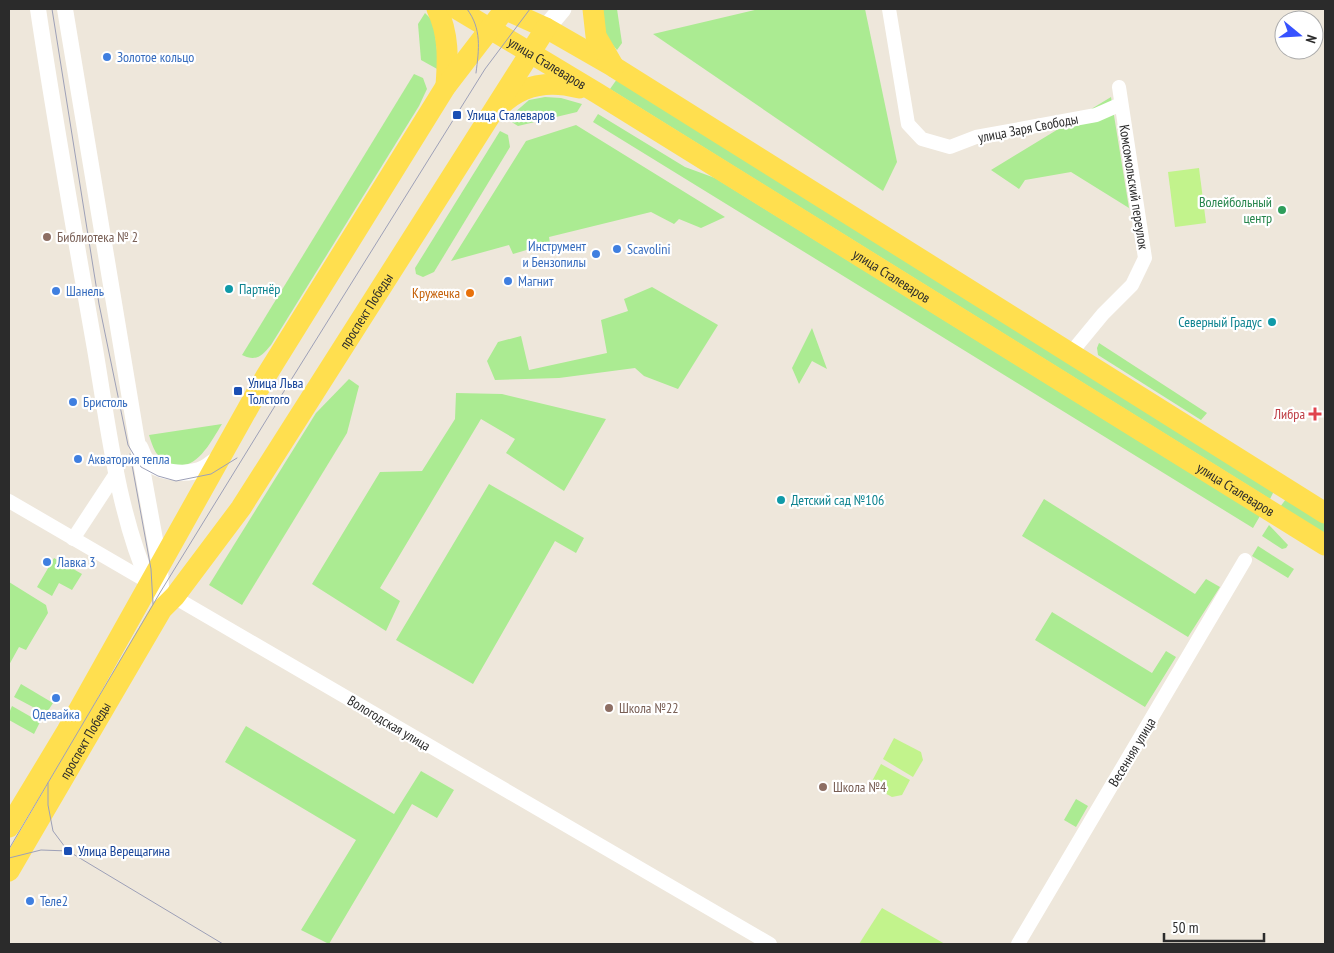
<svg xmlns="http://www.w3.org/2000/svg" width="1334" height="953" font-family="'PT Sans Narrow',sans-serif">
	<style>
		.green { fill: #abeb92 }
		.pitch { fill: #c2f38c }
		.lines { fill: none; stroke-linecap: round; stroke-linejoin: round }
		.minor { stroke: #fff; stroke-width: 14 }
		.tertiary { stroke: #fff; stroke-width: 16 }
		.secondary { stroke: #fff; stroke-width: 19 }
		.primary { stroke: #ffdf4f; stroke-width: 21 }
		.tram { stroke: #9da0b7; stroke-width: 1 }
		.shop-dot { fill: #3f7fe0; stroke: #fff; stroke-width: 2 }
		.transit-dot { fill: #1a4fb4; stroke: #fff; stroke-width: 2 }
		.leisure-dot { fill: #2e9e5b; stroke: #fff; stroke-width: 2 }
		.education-dot { fill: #8d6e63; stroke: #fff; stroke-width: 2 }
		.culture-dot { fill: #0f9aa8; stroke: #fff; stroke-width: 2 }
		.food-dot { fill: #e8710a; stroke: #fff; stroke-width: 2 }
		.health-dot { fill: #e0444e; stroke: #fff; stroke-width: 2 }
		.labels { text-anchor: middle; stroke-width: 4.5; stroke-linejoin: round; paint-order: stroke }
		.shop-label { font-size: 14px; fill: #366cbe; stroke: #fff; text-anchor: start }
		.street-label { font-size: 14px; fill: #2b2b2b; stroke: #fff }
		.transit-label { font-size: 14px; fill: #164399; stroke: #fff; text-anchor: start }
		.leisure-label { font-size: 14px; fill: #27864d; stroke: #fff; text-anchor: end }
		.education-label { font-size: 14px; fill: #785e54; stroke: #fff; text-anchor: start }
		.culture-label { font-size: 14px; fill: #0d838f; stroke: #fff; text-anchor: start }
		.food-label { font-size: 14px; fill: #c56008; stroke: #fff; text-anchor: end }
		.health-label { font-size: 14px; fill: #be3a42; stroke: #fff; text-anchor: end }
	</style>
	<rect width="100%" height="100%" fill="#eee7db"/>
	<g class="green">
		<polygon points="601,9 617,9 622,43 617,50 606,37"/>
		<polygon points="759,9 865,9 897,162 883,191 653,34"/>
		<polygon points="425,13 434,22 439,70 421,60 418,24"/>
		<path d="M414 74 423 78 427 89 419 106 271 345C262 356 256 362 242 355Z"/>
		<polygon points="617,79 1274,491 1270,499 610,89"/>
		<polygon points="545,97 561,98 582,104 577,112 518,126 507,119 529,100"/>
		<polygon points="1111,97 1129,208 1071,172 1025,180 1019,189 991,170"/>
		<polygon points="598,114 685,167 715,178 1260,516 1253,528 593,122"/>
		<polygon points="576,125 725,217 701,228 679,219 674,224 651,212 549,237 550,243 513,254 509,245 451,261 526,141"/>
		<polygon points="500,131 508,135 510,147 434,272 423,277 416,274 415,268"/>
		<polygon points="652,287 718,325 678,389 644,376 635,368 559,378 495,380 487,361 498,342 521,336 529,370 607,353 601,320 628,311 624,299"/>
		<polygon points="812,328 827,369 812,361 799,384 792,368"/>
		<polygon points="1099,343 1207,413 1201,420 1098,355 1097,348"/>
		<polygon points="349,379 359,386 347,433 242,605 209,585 316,413"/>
		<polygon points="456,393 502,394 606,419 564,491 506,453 515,439 481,419 380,588 400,601 386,631 312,584 380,472 422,471 455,419"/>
		<path d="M222 424C210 443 195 475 168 463 156 457 153 448 149 435Z"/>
		<polygon points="489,484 584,538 576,553 555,541 473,684 396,640"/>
		<polygon points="1044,499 1195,594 1206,579 1220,587 1188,637 1022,536"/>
		<polygon points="1286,499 1325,523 1325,536 1280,507"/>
		<polygon points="1269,525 1288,545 1286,548 1282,549 1262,536"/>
		<polygon points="1258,546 1294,569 1288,578 1252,556"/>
		<polygon points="54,558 82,574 72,590 59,583 52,596 37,587"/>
		<polygon points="9,582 46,605 48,613 26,650 19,647 9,665"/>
		<polygon points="1052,612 1152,673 1166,651 1176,657 1145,707 1035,640"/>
		<polygon points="21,684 53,703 46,714 14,697"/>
		<polygon points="12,706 40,722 34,734 9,720 9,713"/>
		<polygon points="246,726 394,814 421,771 454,790 437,818 412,804 329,944 301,930 356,840 225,762"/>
		<polygon points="1076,799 1088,806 1076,827 1064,820"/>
	</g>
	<g class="pitch">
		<polygon points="1199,168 1206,223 1175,227 1168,172"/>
		<polygon points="894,738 921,752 923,760 913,777 883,759"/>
		<polygon points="881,764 910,780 902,795 892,797 870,785"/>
		<polygon points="882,908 945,944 859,944"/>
	</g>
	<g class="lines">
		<g class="minor">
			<polyline points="889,9 908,124 922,139 950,147 976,137 1096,115 1121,104"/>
			<polyline points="1070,354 1103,314 1132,285 1145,258 1119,87"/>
			<path d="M9 501C263 648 515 798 770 944"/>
			<polyline points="73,539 117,472"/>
			<polyline points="1018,944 1245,560"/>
		</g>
		<g class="tertiary">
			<path d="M38 9C55 123 75 236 95 349 108 425 118 515 150 585"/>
			<polyline points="65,9 136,435 160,567 162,609"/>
			<path d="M140 447C142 450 143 455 145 458 155 474 188 476 204 468 209 465 215 460 220 457"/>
		</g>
		<polyline class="secondary" points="546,28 562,9"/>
		<g class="primary">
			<path d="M437 9C449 34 448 59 446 86"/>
			<path id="s1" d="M457 9 597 93 1325 545"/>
			<polyline points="504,9 546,28 614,67 1325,513"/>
			<polyline points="593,9 596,36 614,67"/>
			<path d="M500 106C522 84 550 80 579 88"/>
			<polyline points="9,827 67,731 266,376 446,86 499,17"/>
			<path id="s2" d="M9 871 162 609 175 596 241 508 546 28"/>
		</g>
		<g class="tram">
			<polyline points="52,9 99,304 128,445 141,467 158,476 176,481 211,474 237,458"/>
			<path d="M467 9C482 29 479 49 476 73"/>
			<polyline points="130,454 151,569 153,604"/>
			<polyline points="48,783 48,805 53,831 68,851 223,944"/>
			<polyline points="9,849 161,591 286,388 485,69 530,9"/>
			<polyline points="9,858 41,850 68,851"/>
		</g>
	</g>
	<g class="shop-dot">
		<circle cx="107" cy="57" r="5"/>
		<circle cx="617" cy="249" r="5"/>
		<circle cx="596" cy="254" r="5"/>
		<circle cx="508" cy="281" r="5"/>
		<circle cx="56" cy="291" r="5"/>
		<circle cx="73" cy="402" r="5"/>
		<circle cx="78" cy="459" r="5"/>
		<circle cx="47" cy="562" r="5"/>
		<circle cx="56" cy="698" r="5"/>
		<circle cx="30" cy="901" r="5"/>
	</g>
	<g class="transit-dot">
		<rect x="452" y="110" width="10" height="10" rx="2.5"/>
		<rect x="233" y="386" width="10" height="10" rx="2.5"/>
		<rect x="63" y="846" width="10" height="10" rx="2.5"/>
	</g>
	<circle class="leisure-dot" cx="1282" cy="210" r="5"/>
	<g class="education-dot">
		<circle cx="47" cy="237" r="5"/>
		<circle cx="609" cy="708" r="5"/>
		<circle cx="823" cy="787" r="5"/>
	</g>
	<g class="culture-dot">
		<circle cx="229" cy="289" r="5"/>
		<circle cx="1272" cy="322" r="5"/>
		<circle cx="781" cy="500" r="5"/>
	</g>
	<circle class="food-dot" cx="470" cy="293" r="5"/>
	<path class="health-dot" d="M1312.5 406.5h5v5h5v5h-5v5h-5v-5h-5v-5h5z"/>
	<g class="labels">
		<g class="shop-label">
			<text x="117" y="62">Золотое кольцо</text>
			<text x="586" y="251" text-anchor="end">Инструмент<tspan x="586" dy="16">и Бензопилы</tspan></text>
			<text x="627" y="254">Scavolini</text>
			<text x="518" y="286">Магнит</text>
			<text x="66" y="296">Шанель</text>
			<text x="83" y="407">Бристоль</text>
			<text x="88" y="464">Акватория тепла</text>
			<text x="57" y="567">Лавка 3</text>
			<text x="56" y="719" text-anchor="middle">Одевайка</text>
			<text x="40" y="906">Теле2</text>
		</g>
		<g class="street-label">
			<text dy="5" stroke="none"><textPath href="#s1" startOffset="105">улица Сталеваров</textPath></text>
			<text transform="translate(1028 128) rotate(-11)" y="5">улица Заря Свободы</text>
			<text transform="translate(1134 187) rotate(81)" y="5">Комсомольский переулок</text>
			<text dy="5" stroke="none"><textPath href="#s1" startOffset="510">улица Сталеваров</textPath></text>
			<text dy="5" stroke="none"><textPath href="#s2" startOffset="665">проспект Победы</textPath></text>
			<text dy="5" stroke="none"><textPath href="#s1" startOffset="915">улица Сталеваров</textPath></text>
			<text transform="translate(389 723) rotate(31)" y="5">Вологодская улица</text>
			<text dy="5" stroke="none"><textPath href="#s2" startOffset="151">проспект Победы</textPath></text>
			<text transform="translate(1132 752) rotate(-59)" y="5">Весенняя улица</text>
		</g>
		<g class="transit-label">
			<text x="467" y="120">Улица Сталеваров</text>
			<text x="248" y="388">Улица Льва<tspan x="248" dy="16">Толстого</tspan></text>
			<text x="78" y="856">Улица Верещагина</text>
		</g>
		<g class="leisure-label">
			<text x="1272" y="207">Волейбольный<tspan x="1272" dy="16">центр</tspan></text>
		</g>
		<g class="education-label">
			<text x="57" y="242">Библиотека № 2</text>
			<text x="619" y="713">Школа №22</text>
			<text x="833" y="792">Школа №4</text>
		</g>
		<g class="culture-label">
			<text x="239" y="294">Партнёр</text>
			<text x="1262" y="327" text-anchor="end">Северный Градус</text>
			<text x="791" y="505">Детский сад №106</text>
		</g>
		<g class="food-label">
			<text x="460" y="298">Кружечка</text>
		</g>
		<g class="health-label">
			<text x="1305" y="419">Либра</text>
		</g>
	</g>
	<rect width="1334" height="953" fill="none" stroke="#2b2b2b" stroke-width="20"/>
	<g transform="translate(1299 35) rotate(108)"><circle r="24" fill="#ffffff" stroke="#aaaaaa"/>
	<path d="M0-4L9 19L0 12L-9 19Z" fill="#3752ff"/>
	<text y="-8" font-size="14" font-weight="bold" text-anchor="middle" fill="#2b2b2b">N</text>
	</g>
	<path d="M1164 933v8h100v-8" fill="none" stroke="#2b2b2b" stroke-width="2.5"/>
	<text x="1172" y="933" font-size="15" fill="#2b2b2b" stroke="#ffffff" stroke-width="4" paint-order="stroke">50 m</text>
</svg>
